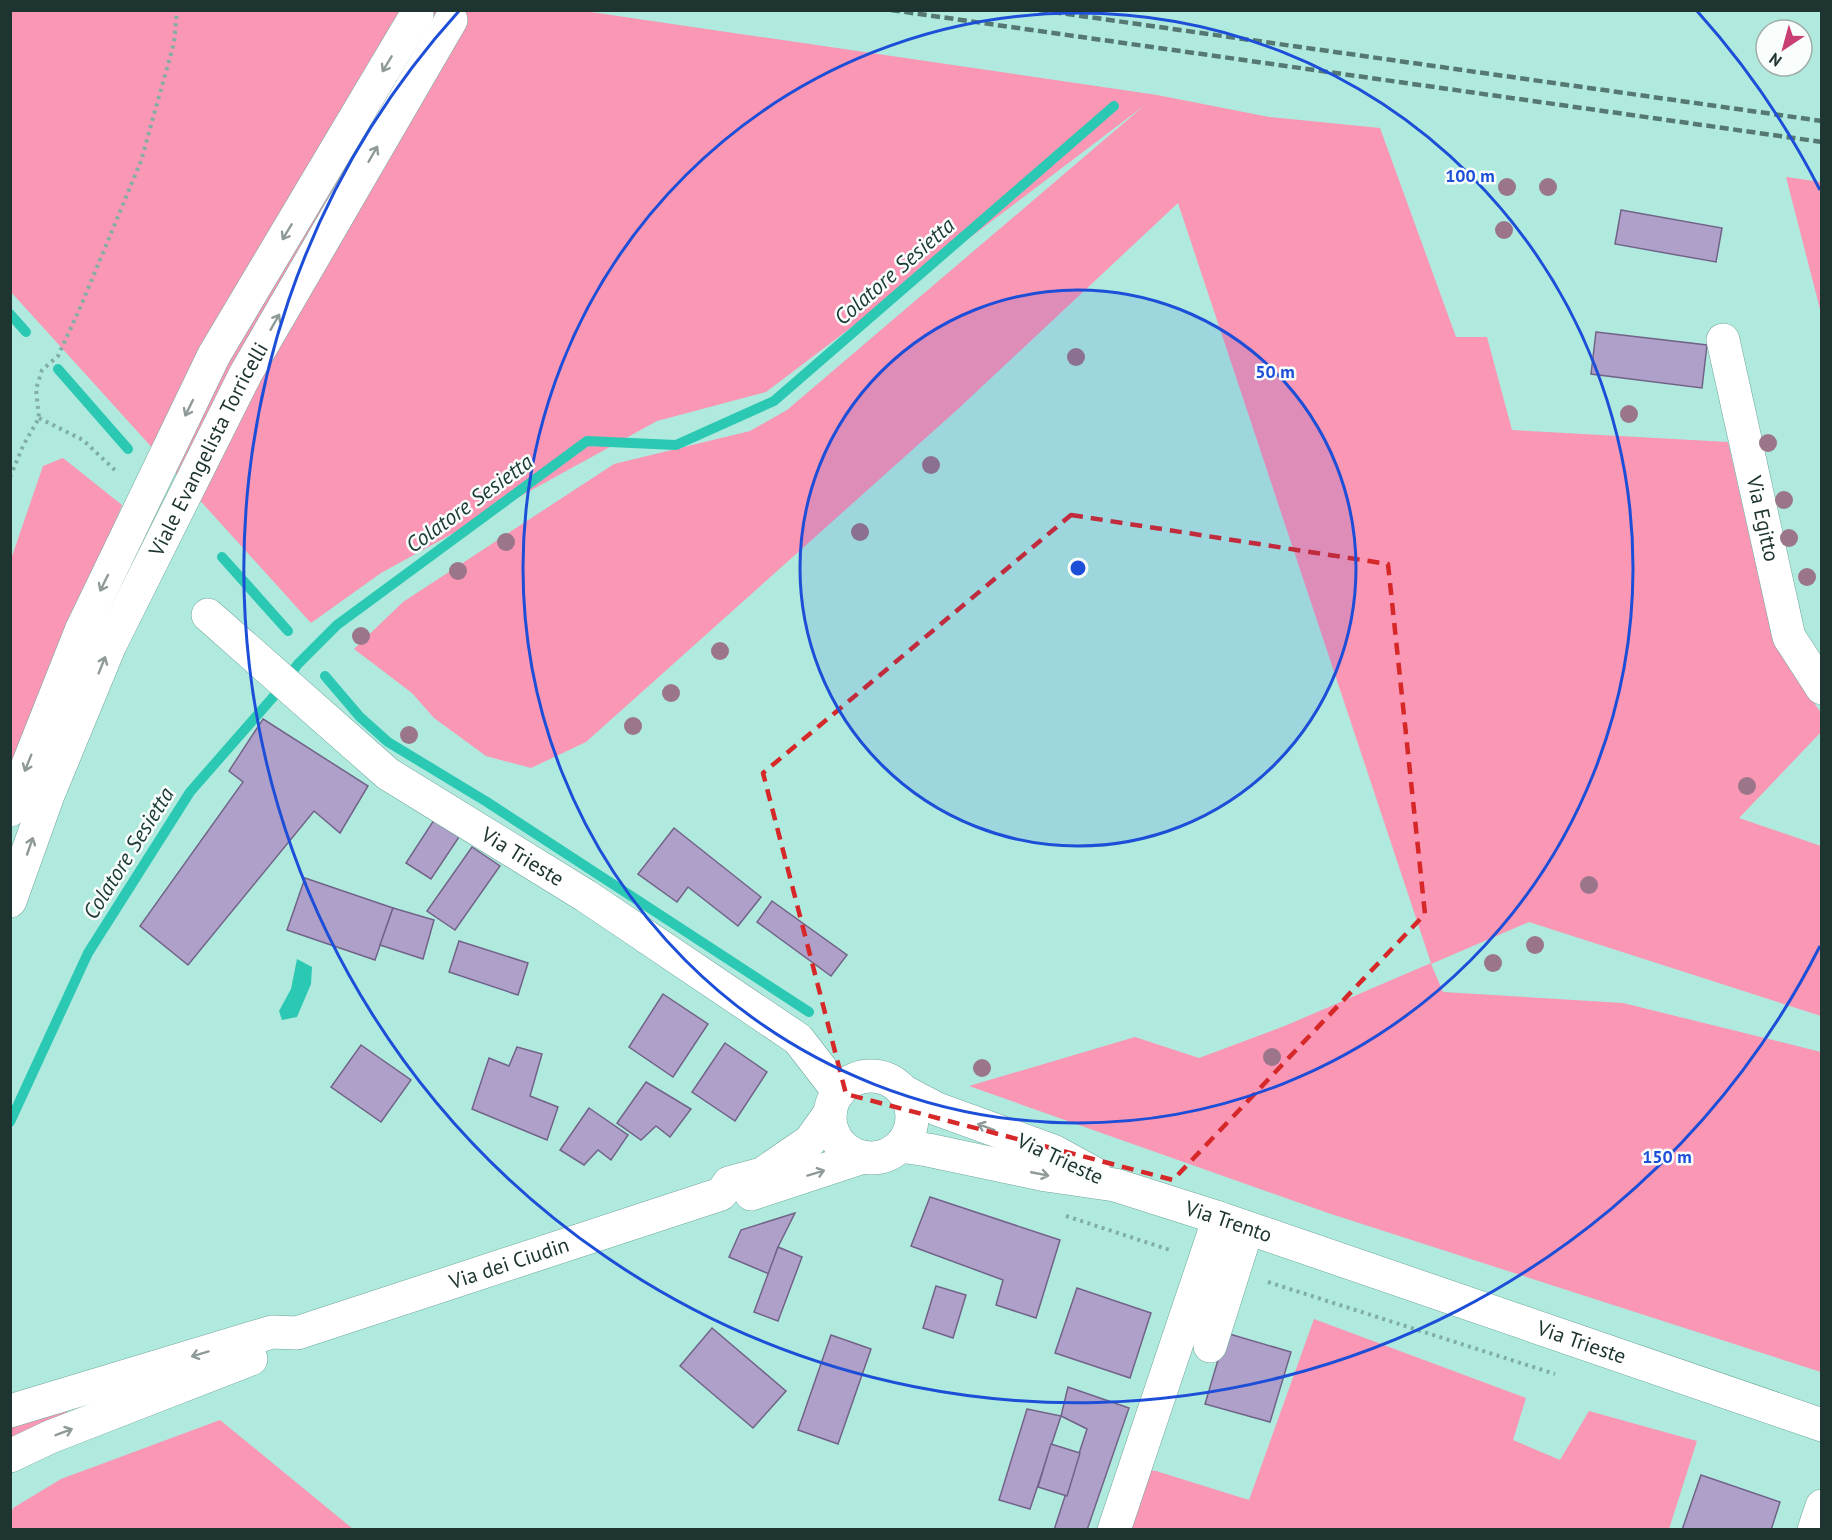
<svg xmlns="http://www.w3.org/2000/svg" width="1832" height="1540" font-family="'PT Sans',sans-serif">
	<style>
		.green { fill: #f997b4 }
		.water { fill: #2bc9b4 }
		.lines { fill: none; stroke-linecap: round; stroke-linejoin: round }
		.stream { stroke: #2bc9b4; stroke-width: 10 }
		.building { fill: #afa0c9; stroke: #716388; stroke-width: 1.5 }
		.minor-casing { stroke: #6fa69c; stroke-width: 34 }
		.path { stroke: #80aea5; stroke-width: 4; stroke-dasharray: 3 4.5; stroke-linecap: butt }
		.minor { stroke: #fff; stroke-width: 33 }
		.rail { stroke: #557972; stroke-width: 4.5; stroke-dasharray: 9 4.5; stroke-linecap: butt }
		.tree { fill: #9b768b }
		.oneway { stroke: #8e9a98 }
		.marked { fill: none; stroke: #d62828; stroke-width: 4.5; stroke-dasharray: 12 8; stroke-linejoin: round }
		.ring { fill: none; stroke: #1d4ed8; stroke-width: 3 }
		.labels { text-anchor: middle; stroke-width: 5; stroke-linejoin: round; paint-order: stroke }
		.street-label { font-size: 21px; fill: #1d3430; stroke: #f9fefd }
		.water-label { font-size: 22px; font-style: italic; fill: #1b3a35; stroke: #f9fefd }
		.centre { fill: #1d4ed8; stroke: #f9fefd; stroke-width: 3 }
		.ring-label { font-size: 18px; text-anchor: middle; font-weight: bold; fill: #1d4ed8; stroke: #f9fefd; stroke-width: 5; stroke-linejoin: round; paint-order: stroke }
	</style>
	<rect width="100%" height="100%" fill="#b0eade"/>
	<g class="green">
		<polygon points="10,11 584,11 1157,95 1269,117 1380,128 1456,337 1487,337 1512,430 1728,442 1773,641 1821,713 1821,732 1739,818 1821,846 1821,1016 1529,922 1431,964 1443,992 1623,1003 1821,1052 1821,1372 1328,1213 969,1086 1135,1037 1199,1058 1287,1025 1431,963 1178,203 958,409 586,742 531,768 486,756 434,718 412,693 354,649 403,602 614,464 750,431 787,410 1145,105 766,392 657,421 381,573 311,623 11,292"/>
		<polygon points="1786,177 1821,182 1821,313"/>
		<polygon points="63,458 122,505 11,792 11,559 43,466"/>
		<polygon points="1314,1319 1526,1398 1513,1440 1560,1460 1589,1411 1697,1441 1669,1529 1099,1530 1120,1466 1156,1471 1249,1500"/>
		<polygon points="65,1410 69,1413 11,1438 11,1426"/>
		<polygon points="220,1420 353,1529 11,1529 11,1514 13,1508 61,1479"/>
	</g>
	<polygon class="water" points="297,959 312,967 311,984 297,1017 282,1020 279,1011 291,989"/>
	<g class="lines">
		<g class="stream">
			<polyline points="10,314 26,332"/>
			<polyline points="58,369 128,449"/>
			<polyline points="222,557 288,631"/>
			<polyline points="325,676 360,717 388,742 487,802 809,1012"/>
			<polyline points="10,1122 88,953 190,792 274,696 298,664 337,625 587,441 676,445 774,401 1114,106"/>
		</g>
	</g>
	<g class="building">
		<polygon points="1621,210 1722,228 1716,262 1615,244"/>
		<polygon points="1596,332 1707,345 1702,388 1591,374"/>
		<polygon points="263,719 368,786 340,833 314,811 188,965 140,926 243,782 229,771"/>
		<polygon points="434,820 459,837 431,879 406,863"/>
		<polygon points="674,828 761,897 738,926 688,887 677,902 638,874"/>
		<polygon points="472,847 500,866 455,930 427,911"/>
		<polygon points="305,878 393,908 375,960 287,930"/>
		<polygon points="772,901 847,955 831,976 757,922"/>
		<polygon points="393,908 434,920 423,959 380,945"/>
		<polygon points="459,941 528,963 518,995 449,972"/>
		<polygon points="663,994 708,1024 673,1077 629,1047"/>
		<polygon points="725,1043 767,1072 735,1121 692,1092"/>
		<polygon points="361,1045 411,1080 381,1122 331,1087"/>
		<polygon points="517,1047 542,1054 530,1096 558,1107 547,1140 472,1109 489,1058 509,1066"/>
		<polygon points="646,1082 691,1109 670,1137 656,1126 641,1140 617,1123"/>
		<polygon points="589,1108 628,1135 611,1160 598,1150 584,1165 560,1150"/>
		<polygon points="930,1197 1060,1240 1036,1318 996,1305 1003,1280 911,1246"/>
		<polygon points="795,1213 778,1247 769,1274 729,1257 741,1230"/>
		<polygon points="778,1247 802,1257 778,1321 754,1312"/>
		<polygon points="936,1286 966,1295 953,1338 923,1328"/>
		<polygon points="1077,1288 1151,1313 1130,1378 1055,1353"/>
		<polygon points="712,1328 786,1391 753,1428 680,1366"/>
		<polygon points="1226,1333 1291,1352 1270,1422 1205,1404"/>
		<polygon points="831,1335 871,1349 838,1444 798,1430"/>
		<polygon points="1068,1387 1129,1408 1087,1530 1054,1530 1087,1429 1061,1416"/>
		<polygon points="1027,1409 1061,1416 1030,1509 999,1500"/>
		<polygon points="1051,1444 1080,1453 1067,1496 1038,1487"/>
		<polygon points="1701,1475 1780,1502 1771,1530 1682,1530"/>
	</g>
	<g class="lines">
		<defs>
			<g id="minor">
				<path id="s1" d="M1723 340 1789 637 1822 688"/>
				<path id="s2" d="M208 615 388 774 586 896 798 1039 839 1092"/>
				<polyline points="10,810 81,631 214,355 417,14"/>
				<path id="s3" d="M10 901 48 795 110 645 246 373 451 20"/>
				<circle cx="871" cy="1117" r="41"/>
				<polyline points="903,1091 937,1109 1053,1151 1095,1174"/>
				<path id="s4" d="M900 1146 928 1150 1046 1175 1115 1185 1219 1218 1822 1425"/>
				<polyline points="751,1194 863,1157"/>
				<polyline points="1210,1346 1247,1229"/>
				<path id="s5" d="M10 1411 272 1332 297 1333 721 1194 729 1183 762 1174 810 1141 830 1113"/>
				<polyline points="10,1456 50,1437 251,1359"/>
				<polyline points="1114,1530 1219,1218"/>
				<polyline points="1814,1530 1822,1506"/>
			</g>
		</defs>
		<use href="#minor" class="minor-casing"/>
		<g class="path">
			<polyline points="39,418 83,440 117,472"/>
			<polyline points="10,477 23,446 39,418 36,389 42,370 58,356 80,308 141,161 174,43 177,10"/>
			<polyline points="1066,1216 1170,1250"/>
			<polyline points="1268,1282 1555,1374"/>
		</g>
		<use href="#minor" class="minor"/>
		<g class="rail">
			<polyline points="891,10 1822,142"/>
			<polyline points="1039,10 1822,121"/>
		</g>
	</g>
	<g class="tree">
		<circle cx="1507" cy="187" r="9"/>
		<circle cx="1548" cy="187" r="9"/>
		<circle cx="1504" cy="230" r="9"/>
		<circle cx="1076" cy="357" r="9"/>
		<circle cx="1629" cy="414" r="9"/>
		<circle cx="1768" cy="443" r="9"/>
		<circle cx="931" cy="465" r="9"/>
		<circle cx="1784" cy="500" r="9"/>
		<circle cx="860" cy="532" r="9"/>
		<circle cx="1789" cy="538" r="9"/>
		<circle cx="506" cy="542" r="9"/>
		<circle cx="458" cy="571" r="9"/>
		<circle cx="1807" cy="577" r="9"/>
		<circle cx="361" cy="636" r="9"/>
		<circle cx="720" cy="651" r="9"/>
		<circle cx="671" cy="693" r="9"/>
		<circle cx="633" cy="726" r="9"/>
		<circle cx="409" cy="735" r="9"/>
		<circle cx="1747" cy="786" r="9"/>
		<circle cx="1589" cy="885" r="9"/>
		<circle cx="1535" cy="945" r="9"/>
		<circle cx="1493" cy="963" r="9"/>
		<circle cx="1272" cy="1057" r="9"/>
		<circle cx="982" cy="1068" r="9"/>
	</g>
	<defs><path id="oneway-shaft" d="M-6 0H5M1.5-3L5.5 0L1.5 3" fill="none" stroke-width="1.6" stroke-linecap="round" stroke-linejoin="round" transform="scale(1.5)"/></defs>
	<g class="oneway">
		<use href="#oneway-shaft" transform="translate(387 64) rotate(121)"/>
		<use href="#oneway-shaft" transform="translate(373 154) rotate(-60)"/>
		<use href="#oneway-shaft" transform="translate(287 232) rotate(121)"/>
		<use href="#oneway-shaft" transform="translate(275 322) rotate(-60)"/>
		<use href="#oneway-shaft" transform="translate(189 408) rotate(116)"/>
		<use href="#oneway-shaft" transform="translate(104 583) rotate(116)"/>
		<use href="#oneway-shaft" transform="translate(102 665) rotate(-68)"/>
		<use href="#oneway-shaft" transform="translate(28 763) rotate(112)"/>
		<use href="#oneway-shaft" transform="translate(30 846) rotate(-71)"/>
		<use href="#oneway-shaft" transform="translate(986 1127) rotate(-160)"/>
		<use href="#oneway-shaft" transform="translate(816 1173) rotate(-17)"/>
		<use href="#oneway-shaft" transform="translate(1040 1174) rotate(11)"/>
		<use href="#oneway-shaft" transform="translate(200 1354) rotate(163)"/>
		<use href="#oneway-shaft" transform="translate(64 1432) rotate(-21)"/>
	</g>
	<path class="marked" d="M1071 515 1388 564 1425 914 1173 1180 846 1094 763 773Z"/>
	<circle cx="1078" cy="568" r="278" fill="#1d4ed8" fill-opacity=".12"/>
	<g class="ring">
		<circle cx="1078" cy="568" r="278"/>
		<circle cx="1078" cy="568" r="555"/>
		<path d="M1820 946A833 833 0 1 1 459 11M1697 11A833 833 0 0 1 1820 190"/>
	</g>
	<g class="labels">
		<g class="street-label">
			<text dy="7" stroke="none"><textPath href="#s3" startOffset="494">Viale Evangelista Torricelli</textPath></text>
			<text dy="7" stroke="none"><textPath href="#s1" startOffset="183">Via Egitto</textPath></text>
			<text dy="7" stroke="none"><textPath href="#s2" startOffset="398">Via Trieste</textPath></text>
			<text transform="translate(1060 1159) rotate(25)" y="7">Via Trieste</text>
			<text dy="7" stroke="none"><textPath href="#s4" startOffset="338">Via Trento</textPath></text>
			<text dy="7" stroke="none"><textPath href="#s5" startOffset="522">Via dei Ciudin</textPath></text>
			<text dy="7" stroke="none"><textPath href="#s4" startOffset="711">Via Trieste</textPath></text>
		</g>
		<g class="water-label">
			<text transform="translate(894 271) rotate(-41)" y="8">Colatore Sesietta</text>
			<text transform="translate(469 503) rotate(-36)" y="8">Colatore Sesietta</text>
			<text transform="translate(128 853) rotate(-58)" y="8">Colatore Sesietta</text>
		</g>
	</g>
	<circle cx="1078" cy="568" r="9" class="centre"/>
	<g class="ring-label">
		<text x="1470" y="182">100 m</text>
		<text x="1275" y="378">50 m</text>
		<text x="1667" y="1163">150 m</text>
	</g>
	<rect width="1832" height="1540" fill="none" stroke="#1d3430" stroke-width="24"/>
	<g transform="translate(1784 48) rotate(216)"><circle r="28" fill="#f9fefd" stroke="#a1adab" stroke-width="1.5"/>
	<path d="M0-4.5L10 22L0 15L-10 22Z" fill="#c93e73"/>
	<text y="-9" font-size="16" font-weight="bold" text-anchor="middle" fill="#1d3430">N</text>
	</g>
</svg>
